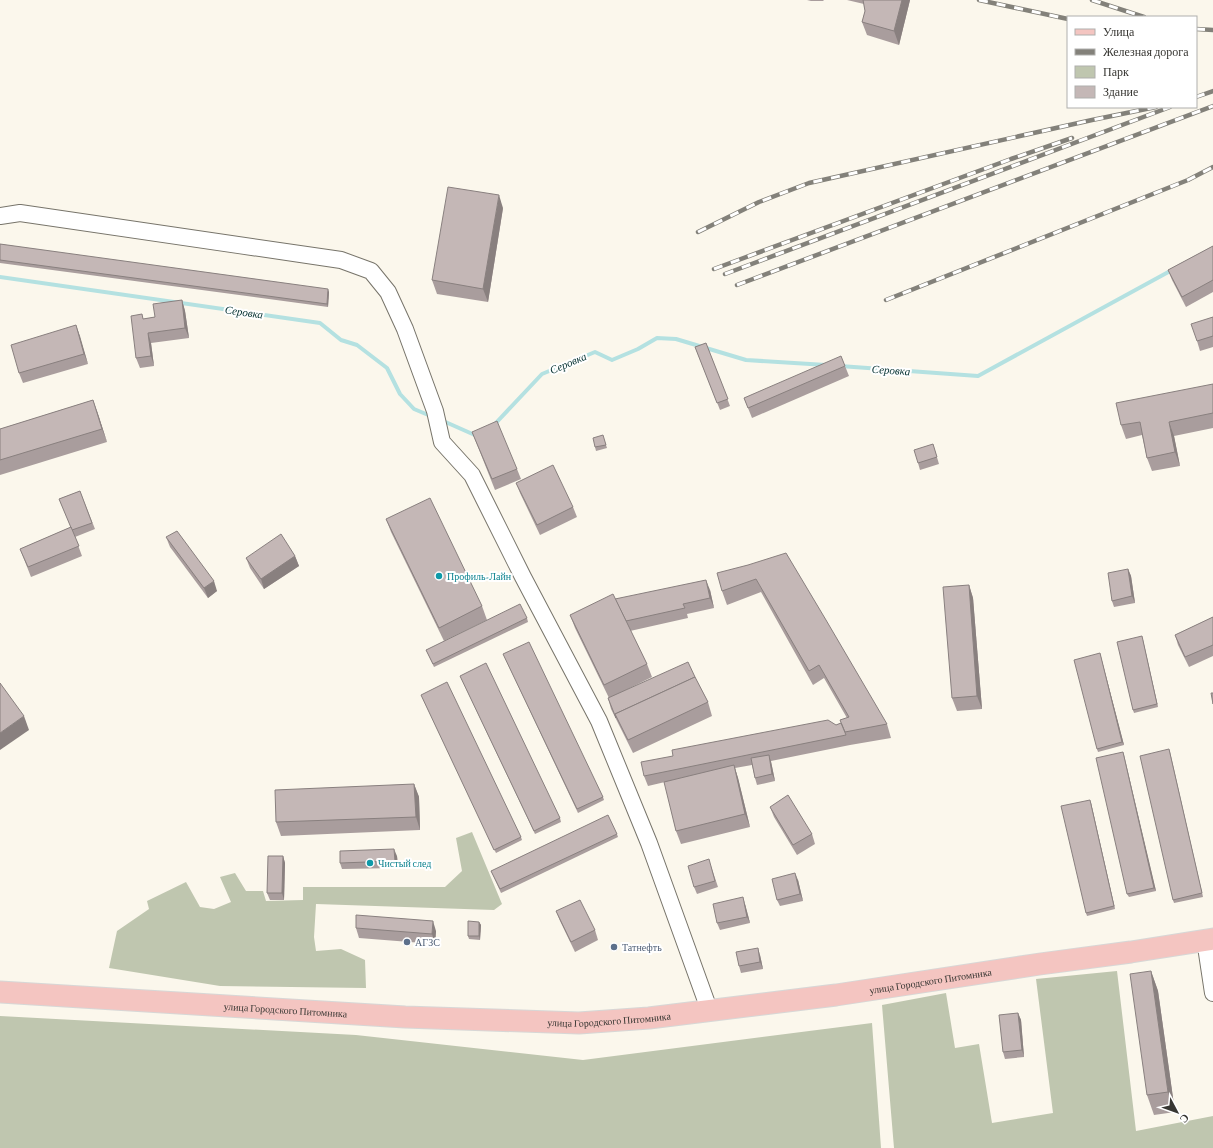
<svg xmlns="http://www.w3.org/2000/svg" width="1213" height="1148" font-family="'Crimson Pro',serif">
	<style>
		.green { fill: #bfc6af }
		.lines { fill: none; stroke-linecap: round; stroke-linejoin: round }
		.stream { stroke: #b4e1e1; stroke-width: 4 }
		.minor-casing { stroke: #77746a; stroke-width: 18 }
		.major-casing { stroke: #d7d7d6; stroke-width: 23 }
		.minor { stroke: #fff; stroke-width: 16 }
		.major { stroke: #f4c5c1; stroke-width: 21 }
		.rail-casing { stroke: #83817a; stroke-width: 4.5 }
		.rail { stroke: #fff; stroke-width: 3; stroke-dasharray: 9; stroke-linecap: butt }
		.wall { fill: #a99d9d }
		.shaded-wall { fill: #89807f }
		.building { fill: #c4b7b6; stroke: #89807f }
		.culture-dot { fill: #0f9aa8; stroke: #fff; stroke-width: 1.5 }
		.service-dot { fill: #5c6f8a; stroke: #fff; stroke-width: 1.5 }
		.labels { text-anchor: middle; stroke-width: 4; stroke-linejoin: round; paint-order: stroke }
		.culture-label { font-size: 10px; fill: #0d838f; stroke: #fff; text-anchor: start }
		.service-label { font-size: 10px; fill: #4e5e75; stroke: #fff; text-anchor: start }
		.street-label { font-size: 10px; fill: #373632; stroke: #fff }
		.water-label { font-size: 11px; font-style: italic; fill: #033030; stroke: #fff }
	</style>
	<rect width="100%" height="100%" fill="#fbf7ec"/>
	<g class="green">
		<polygon points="472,832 502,904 494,910 316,904 314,937 316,951 341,949 365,960 366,988 220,986 109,968 117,931 149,909 147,901 186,882 200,907 214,909 231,902 220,877 235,873 246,891 263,891 266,901 303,900 303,887 445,887 462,871 456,838"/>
		<polygon points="1117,971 1136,1131 1213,1116 1213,1148 894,1148 882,1005 946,993 955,1048 979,1044 992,1123 1053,1113 1036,979"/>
		<polygon points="0,1016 356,1035 583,1060 872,1023 881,1148 0,1148"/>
	</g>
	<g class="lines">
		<g class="stream">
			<polyline points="0,277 320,323 341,340 357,345 387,368 400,394 414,409 433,417"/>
			<polyline points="840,366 978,376 1172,270"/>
			<polyline points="441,420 477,436"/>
			<polyline points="494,425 542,374 595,352 612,360 638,349 657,338 676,339 746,360 826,365"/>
		</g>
		<defs>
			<g id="minor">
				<polyline points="0,216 20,213 341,260 371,271 388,292 405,329 435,411 442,442 472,475 523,577 599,721 649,843 710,1012"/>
				<polyline points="1205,940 1213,993"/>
			</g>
			<g id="major">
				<path id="s1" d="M0 992 405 1017 579 1023 649 1018 836 995 1040 964 1131 952 1213 939"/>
			</g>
		</defs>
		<use href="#minor" class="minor-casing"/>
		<use href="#major" class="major-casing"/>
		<use href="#minor" class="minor"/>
		<use href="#major" class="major"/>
		<defs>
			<g id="rail">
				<polyline points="979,0 1068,19"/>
				<polyline points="1092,0 1144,17"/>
				<polyline points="1196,29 1213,30"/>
				<polyline points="1196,97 1213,91"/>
				<polyline points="698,232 759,202 809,183 1092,120 1156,107"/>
				<polyline points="714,269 1011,159 1072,138"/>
				<polyline points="725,274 1170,107"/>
				<polyline points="737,285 1213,106"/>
				<polyline points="886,300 1188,180 1213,167"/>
			</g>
		</defs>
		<use href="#rail" class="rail-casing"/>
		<use href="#rail" class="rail"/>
	</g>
	<g class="wall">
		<polygon points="807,0 824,0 823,1 811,1"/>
		<polygon points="847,0 910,0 899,45 867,35 862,22 865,11 864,4"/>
		<polygon points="503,208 488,302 437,294 432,280"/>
		<polygon points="0,244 329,292 328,307 0,263"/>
		<polygon points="1213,246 1213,292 1186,307 1172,280 1168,270"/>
		<polygon points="182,300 185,311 189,338 151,343 154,366 140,368 136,358 144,319 155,317"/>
		<polygon points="1213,317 1213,347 1200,351 1197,341"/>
		<polygon points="76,325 88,364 23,383 19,373"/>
		<polygon points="706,343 730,406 720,410 695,347"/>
		<polygon points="845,366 849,376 752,418 744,398"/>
		<polygon points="1213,384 1213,428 1174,436 1180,466 1152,471 1147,458 1142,435 1126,439 1121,425"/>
		<polygon points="93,400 98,414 107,442 0,475 0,429"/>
		<polygon points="472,432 517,469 521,479 495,490"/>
		<polygon points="604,439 607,448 596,451 595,447"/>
		<polygon points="933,444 939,464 920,470 918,463"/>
		<polygon points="516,483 573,507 577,517 540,535 520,493"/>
		<polygon points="80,491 95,529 75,537 82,556 31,577 20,549 71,527 59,499"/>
		<polygon points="386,519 482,606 487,620 444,641 391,532"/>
		<polygon points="166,537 217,591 208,598 170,547"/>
		<polygon points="295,556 299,566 264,589 250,568 246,558"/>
		<polygon points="748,565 887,724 891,738 850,745 771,761 775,781 757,785 755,778 752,765 735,768 738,778 750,827 681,844 676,831 665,782 648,786 644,776 836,725 841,723 847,718 824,678 813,685 761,592 727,605 722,591"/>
		<polygon points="1128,569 1131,576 1135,603 1114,607 1112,601"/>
		<polygon points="969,585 973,598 982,709 957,711 952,698"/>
		<polygon points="710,590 714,608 687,614 688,618 630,631 647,664 652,677 622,692 695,677 708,702 712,716 633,753 611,709 608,698 609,698 575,628 570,615 615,599"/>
		<polygon points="1213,617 1213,656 1189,667 1178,645 1175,635"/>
		<polygon points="527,618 528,622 434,667 426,650"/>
		<polygon points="1143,640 1158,707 1134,713 1133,710"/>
		<polygon points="1100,653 1124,745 1098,752 1097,749"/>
		<polygon points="503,654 603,797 604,800 578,813"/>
		<polygon points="460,676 560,818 561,822 535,834"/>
		<polygon points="421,695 521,837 522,840 496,853"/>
		<polygon points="1169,749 1203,897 1174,903 1173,900"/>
		<polygon points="1123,752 1156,891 1129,897 1127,894"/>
		<polygon points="414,784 419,797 420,830 281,836 276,822"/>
		<polygon points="1091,803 1115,909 1087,916 1086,913"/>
		<polygon points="770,807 812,834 815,844 797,855 774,817"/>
		<polygon points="617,834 618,837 501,893 491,871"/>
		<polygon points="283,856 285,863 284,900 270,900 267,893"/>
		<polygon points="397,856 398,868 342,869 340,863"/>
		<polygon points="711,866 718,887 697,894 694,887"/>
		<polygon points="798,880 803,901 780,906 777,900"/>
		<polygon points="745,904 750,923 720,930 717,923"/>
		<polygon points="556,911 595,930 598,940 575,952 560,921"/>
		<polygon points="479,922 481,925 480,940 469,939 468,936"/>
		<polygon points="356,928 436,931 435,944 359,938"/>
		<polygon points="760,955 763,969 741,973 739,966"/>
		<polygon points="1151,971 1158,991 1175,1112 1154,1115 1147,1095"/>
		<polygon points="1018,1013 1021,1020 1024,1057 1005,1059 1003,1052"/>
	</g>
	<g class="shaded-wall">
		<polygon points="902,0 910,0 899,45 894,31"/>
		<polygon points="499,195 503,208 488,302 483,289"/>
		<polygon points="328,289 329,292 328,307 327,304"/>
		<polygon points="182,300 185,311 189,338 185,328"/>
		<polygon points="76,325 80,336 88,364 84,354"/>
		<polygon points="148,333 151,343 154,366 151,356"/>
		<polygon points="93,400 98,414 107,442 102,429"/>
		<polygon points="1169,422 1174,436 1180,466 1175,452"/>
		<polygon points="295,556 299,566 264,589 261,579"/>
		<polygon points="1128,569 1131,576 1135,603 1132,596"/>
		<polygon points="706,580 710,590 714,608 710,598"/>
		<polygon points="214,581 217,591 208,598 204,588"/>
		<polygon points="969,585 973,598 982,709 977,696"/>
		<polygon points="1142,636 1143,640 1158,707 1157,704"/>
		<polygon points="1100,653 1101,657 1124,745 1122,742"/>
		<polygon points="24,716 29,730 0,750 0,733"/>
		<polygon points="1169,749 1170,752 1203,897 1202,893"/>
		<polygon points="1123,752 1124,755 1156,891 1154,888"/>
		<polygon points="769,755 771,762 775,781 772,774"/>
		<polygon points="734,765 738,778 750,827 745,814"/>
		<polygon points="414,784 419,797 420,830 416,817"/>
		<polygon points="1090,800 1091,803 1115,909 1114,906"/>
		<polygon points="394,849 397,856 398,868 395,861"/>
		<polygon points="283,856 285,863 284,900 282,893"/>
		<polygon points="795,873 798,880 803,901 800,894"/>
		<polygon points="743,897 745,904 750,923 747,917"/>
		<polygon points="433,921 436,931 435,944 432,934"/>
		<polygon points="479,922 481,925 480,940 479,936"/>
		<polygon points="758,948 760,955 763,969 760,962"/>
		<polygon points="1151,971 1158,991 1175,1112 1168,1092"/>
		<polygon points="1018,1013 1021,1020 1024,1057 1022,1050"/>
	</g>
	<g class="building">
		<polygon points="863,0 902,0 894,31 862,22 865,11"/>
		<polygon points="448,187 499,195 483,289 432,280"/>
		<polygon points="0,244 328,289 327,304 0,260"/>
		<polygon points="1213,246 1213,280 1182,297 1168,270"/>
		<polygon points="182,300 185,328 148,333 151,356 136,358 131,316 142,314 143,319 155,317 153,304"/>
		<polygon points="1213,317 1213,336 1197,341 1191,324"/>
		<polygon points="76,325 84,354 19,373 11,345"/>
		<polygon points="706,343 728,399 717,403 695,347"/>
		<polygon points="841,356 845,366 748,408 744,398"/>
		<polygon points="1213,384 1213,413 1169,422 1175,452 1147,458 1140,422 1121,425 1116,403"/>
		<polygon points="93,400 102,429 0,460 0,429"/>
		<polygon points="497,421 517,469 492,479 472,432"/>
		<polygon points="603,435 606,445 595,447 593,438"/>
		<polygon points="933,444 937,457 918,463 914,450"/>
		<polygon points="553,465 573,507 537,525 516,483"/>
		<polygon points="80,491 92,523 72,530 59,499"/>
		<polygon points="430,498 482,606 439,628 386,519"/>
		<polygon points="71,527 79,546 28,567 20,549"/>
		<polygon points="177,531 214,581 204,588 166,537"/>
		<polygon points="281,534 295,556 261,579 246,558"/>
		<polygon points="786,553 826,620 887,724 845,732 840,720 849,717 819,665 809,671 756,579 722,591 717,573 748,565"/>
		<polygon points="1128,569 1132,596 1112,601 1108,573"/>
		<polygon points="706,580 710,598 683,604 685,608 626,621 615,599"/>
		<polygon points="969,585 977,696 952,698 943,587"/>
		<polygon points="613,594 647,664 604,685 570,615"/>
		<polygon points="520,604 527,618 433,664 426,650"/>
		<polygon points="1213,617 1213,645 1185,657 1175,635"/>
		<polygon points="1142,636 1157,704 1133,710 1117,642"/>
		<polygon points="529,642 603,797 577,809 503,654"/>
		<polygon points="1100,653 1122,742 1097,749 1074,660"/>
		<polygon points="688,662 695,677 615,714 616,718 608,698"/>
		<polygon points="486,663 560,818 534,831 460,676"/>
		<polygon points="695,677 708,702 628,740 615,714"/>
		<polygon points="447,682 521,837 494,850 421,695"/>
		<polygon points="0,683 24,716 0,733"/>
		<polygon points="1211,693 1213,693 1213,704"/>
		<polygon points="828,720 836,725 841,723 846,735 644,776 641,762 673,756 672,750"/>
		<polygon points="1169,749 1202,893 1173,900 1140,756"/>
		<polygon points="1123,752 1154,888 1127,894 1096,758"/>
		<polygon points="769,755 772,774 755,778 751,758"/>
		<polygon points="734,765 745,814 676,831 664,782"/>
		<polygon points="414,784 416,817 276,822 275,790"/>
		<polygon points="788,795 812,834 793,845 770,807"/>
		<polygon points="1090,800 1114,906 1086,913 1061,806"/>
		<polygon points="608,815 617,834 500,889 491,871"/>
		<polygon points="394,849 395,861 340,863 340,851"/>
		<polygon points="268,856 283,856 282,893 267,893"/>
		<polygon points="709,859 715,881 694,887 688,866"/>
		<polygon points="795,873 800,894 777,900 772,879"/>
		<polygon points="743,897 747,917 717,923 713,904"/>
		<polygon points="580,900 595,930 571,942 556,911"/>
		<polygon points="356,915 433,921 432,934 356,928"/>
		<polygon points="468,921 479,922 479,936 468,936"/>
		<polygon points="758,948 760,962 739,966 736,952"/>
		<polygon points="1151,971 1168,1092 1147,1095 1130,974"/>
		<polygon points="1018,1013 1022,1050 1003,1052 999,1015"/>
	</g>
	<g class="culture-dot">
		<circle cx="439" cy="576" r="4"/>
		<circle cx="370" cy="863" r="4"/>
	</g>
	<g class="service-dot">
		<circle cx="407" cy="942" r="4"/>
		<circle cx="614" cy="947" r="4"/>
	</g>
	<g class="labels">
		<g class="culture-label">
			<text x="447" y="580">Профиль-Лайн</text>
			<text x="378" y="867">Чистый след</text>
		</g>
		<g class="service-label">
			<text x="415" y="946">АГЗС</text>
			<text x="622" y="951">Татнефть</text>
		</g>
		<g class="street-label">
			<text dy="4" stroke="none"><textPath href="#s1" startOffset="934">улица Городского Питомника</textPath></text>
			<text dy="4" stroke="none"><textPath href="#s1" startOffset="286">улица Городского Питомника</textPath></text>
			<text dy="4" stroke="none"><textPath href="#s1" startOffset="610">улица Городского Питомника</textPath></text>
		</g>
		<g class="water-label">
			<text transform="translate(244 312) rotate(8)" y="4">Серовка</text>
			<text transform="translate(568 363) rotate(-23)" y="4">Серовка</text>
			<text transform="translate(891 370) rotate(4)" y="4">Серовка</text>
		</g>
	</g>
	<rect x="1067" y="16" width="130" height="92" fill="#ffffff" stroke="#afafad"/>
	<rect x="1075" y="29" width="20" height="6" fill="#f4c5c1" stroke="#afafad"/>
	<text x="1103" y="36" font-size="12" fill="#373632">Улица</text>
	<rect x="1075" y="49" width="20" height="6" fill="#83817a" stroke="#afafad"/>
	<text x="1103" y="56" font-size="12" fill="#373632">Железная дорога</text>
	<rect x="1075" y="66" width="20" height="12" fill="#bfc6af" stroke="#afafad"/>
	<text x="1103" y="76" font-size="12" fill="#373632">Парк</text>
	<rect x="1075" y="86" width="20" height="12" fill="#c4b7b6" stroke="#afafad"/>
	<text x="1103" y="96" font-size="12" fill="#373632">Здание</text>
	<g transform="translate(1177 1112) rotate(131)" stroke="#ffffff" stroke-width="3" paint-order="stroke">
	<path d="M0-3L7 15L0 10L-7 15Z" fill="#373632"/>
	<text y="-6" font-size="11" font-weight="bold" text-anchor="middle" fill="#373632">С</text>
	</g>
</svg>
